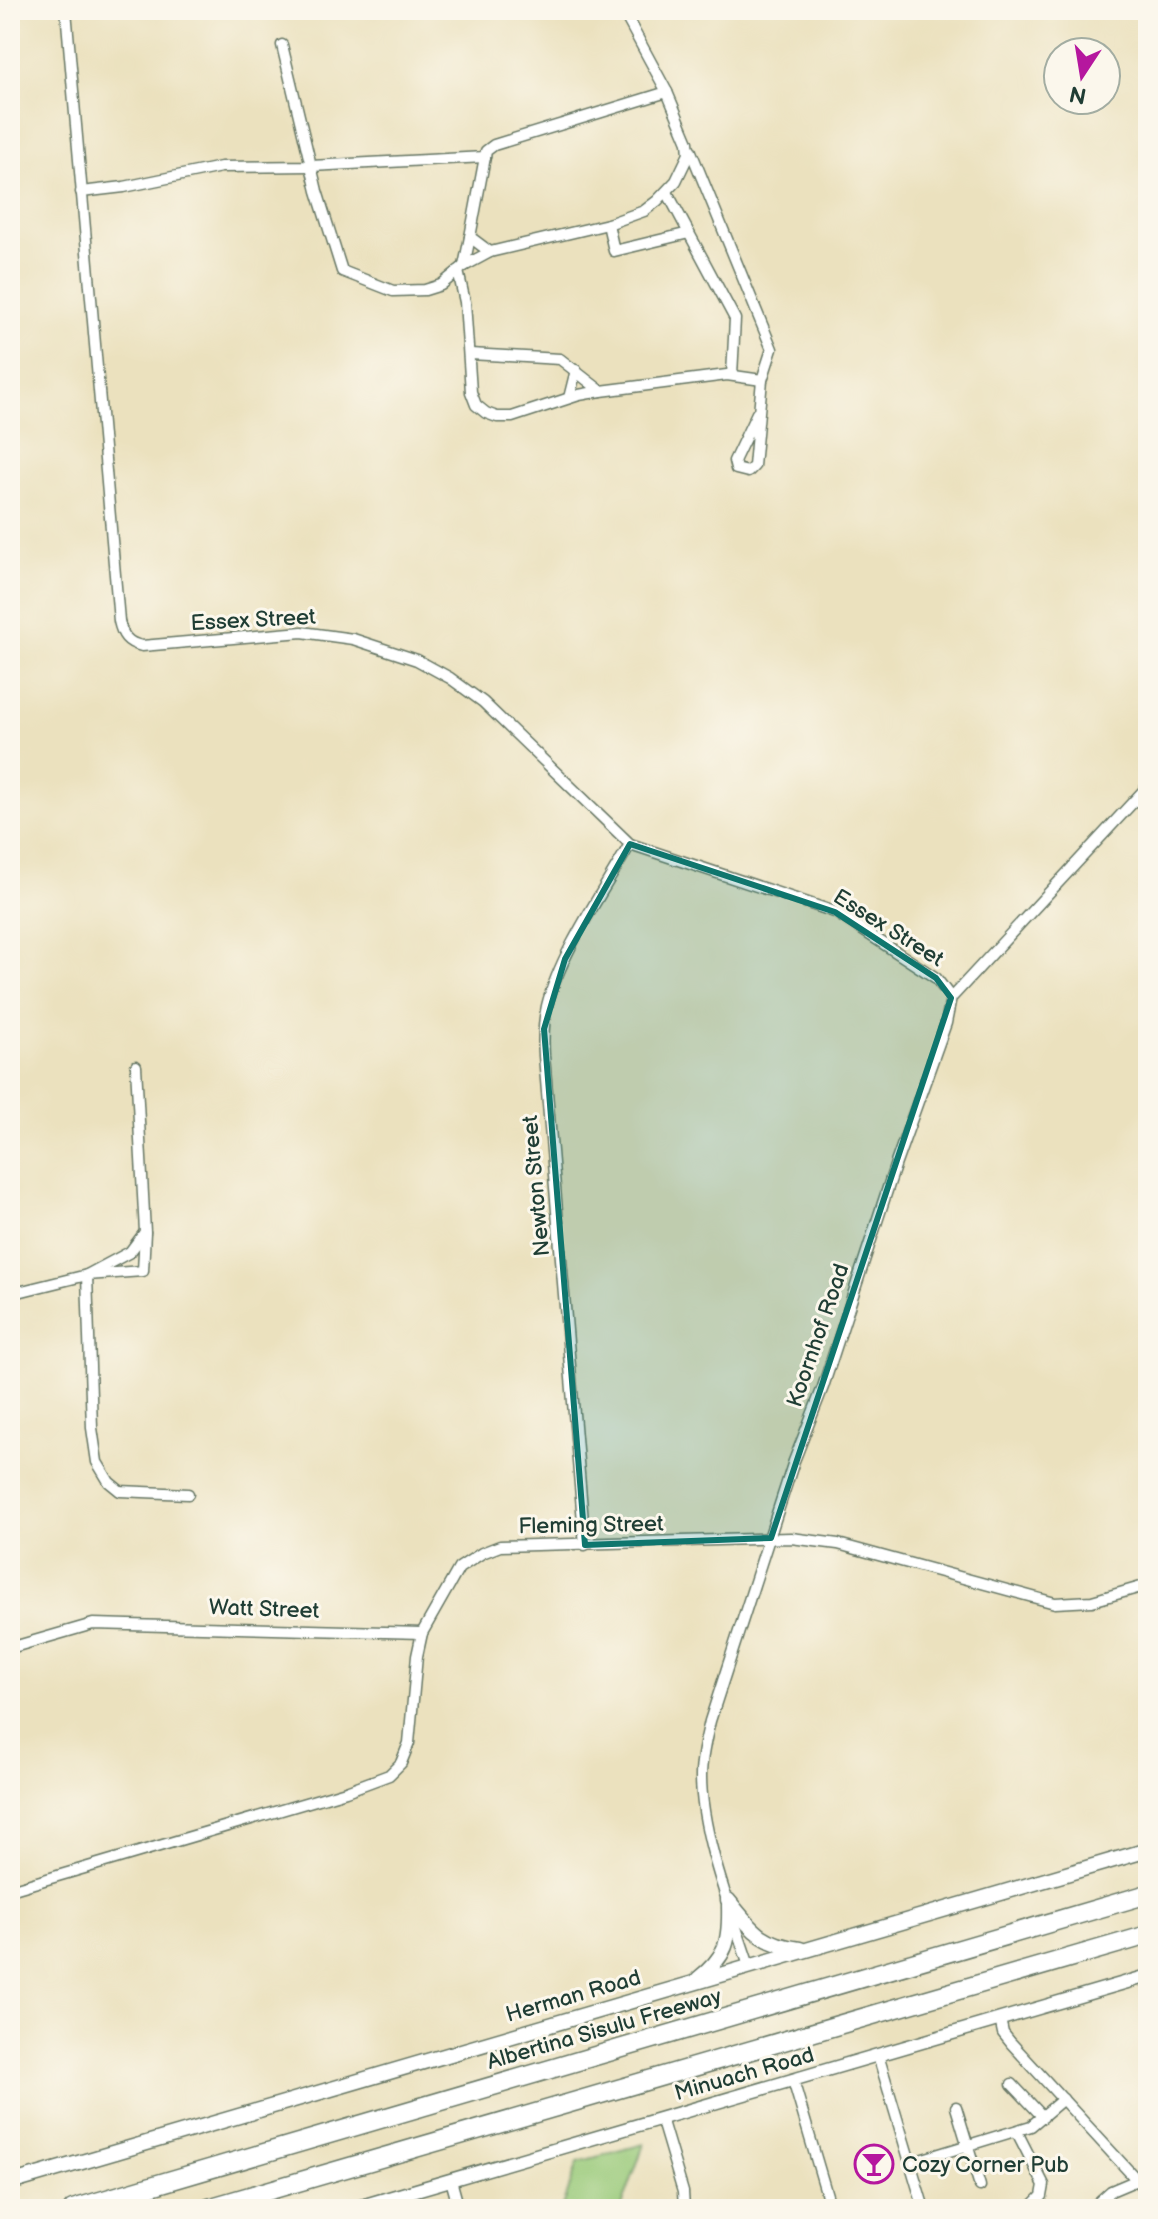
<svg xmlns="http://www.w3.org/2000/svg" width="1158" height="2219" font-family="'Balsamiq Sans',sans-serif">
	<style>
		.green { fill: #98c978; stroke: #5c8356; stroke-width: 2 }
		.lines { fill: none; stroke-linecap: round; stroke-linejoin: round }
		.minor-casing { stroke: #667664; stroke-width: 13 }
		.tertiary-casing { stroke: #667664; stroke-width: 15 }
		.secondary-casing { stroke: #667664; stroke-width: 17 }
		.motorway-casing { stroke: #667664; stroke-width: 21 }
		.minor { stroke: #fff; stroke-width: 10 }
		.tertiary { stroke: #fff; stroke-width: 12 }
		.secondary { stroke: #fff; stroke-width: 14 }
		.motorway { stroke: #fff; stroke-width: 18 }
		.marked { fill: #0f766e; fill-opacity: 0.2; stroke: #0f766e; stroke-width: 6; stroke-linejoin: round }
		.labels { text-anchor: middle; stroke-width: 6; stroke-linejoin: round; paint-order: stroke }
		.street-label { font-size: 22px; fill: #1f3d34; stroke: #fbf7ec }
		.poi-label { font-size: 22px; fill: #1f3d34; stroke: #fbf7ec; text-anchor: start }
	</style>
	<rect width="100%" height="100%" fill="#fbf7ec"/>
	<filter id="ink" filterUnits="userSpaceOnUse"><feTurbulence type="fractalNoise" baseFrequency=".0125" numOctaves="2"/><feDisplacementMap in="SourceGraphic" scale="16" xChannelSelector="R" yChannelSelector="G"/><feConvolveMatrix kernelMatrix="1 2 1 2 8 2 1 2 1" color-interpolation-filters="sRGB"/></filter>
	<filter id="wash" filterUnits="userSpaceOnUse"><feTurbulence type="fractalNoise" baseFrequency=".006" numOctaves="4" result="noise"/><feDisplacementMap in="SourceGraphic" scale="32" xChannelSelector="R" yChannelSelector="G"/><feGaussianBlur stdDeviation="1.8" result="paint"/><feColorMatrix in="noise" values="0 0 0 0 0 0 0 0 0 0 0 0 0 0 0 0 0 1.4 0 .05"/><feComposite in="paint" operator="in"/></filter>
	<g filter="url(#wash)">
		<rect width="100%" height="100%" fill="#ebe1be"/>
		<polygon class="green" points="644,2144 621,2209 562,2209 578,2162"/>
	</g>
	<g filter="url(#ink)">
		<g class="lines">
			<defs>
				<g id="minor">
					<path d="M66 10 119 621C122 635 127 643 142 646L302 632 353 639 417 660 450 678 483 702 630 844 835 912 936 978 951 998"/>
					<polyline points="282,45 317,191 342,271 393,291 425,290 441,285 464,266 490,252"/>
					<polyline points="690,149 772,349 762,380 754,466 748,472 736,469 734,461 757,413"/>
					<polyline points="485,157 470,237 490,252 608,224 644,211 657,201 676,181 689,154 688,142 667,92"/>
					<polyline points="81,192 124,187 221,167 311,166 485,157 486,151 494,145 667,92 628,20 629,16 641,10"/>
					<polyline points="667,192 735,319 732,375"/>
					<polyline points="608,224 614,251 689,233"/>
					<polyline points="464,266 470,237"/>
					<polyline points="458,271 465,302 471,392 476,405 486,413 497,417 512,417 579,395 601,391 727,375 762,380"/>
					<polyline points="470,354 560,359 601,391"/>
					<polyline points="569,398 576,370"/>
					<polyline points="145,1232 130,1252 87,1275 92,1428 97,1462 109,1482 120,1491 188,1494"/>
					<polyline points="10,1294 87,1275 143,1271 145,1232 136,1066"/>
					<path d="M585 1545 544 1056C543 1039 543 1023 547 1006 560 953 603 892 630 844"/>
					<polyline points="10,1648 93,1624 422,1633"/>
					<polyline points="10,1890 346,1791 389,1775 401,1763 409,1743 417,1656 422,1633 459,1568 482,1553 500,1546 791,1538 838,1544 1055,1603 1092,1601 1148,1585"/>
					<path d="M749 1966C731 1911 701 1834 701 1776 701 1757 706 1739 710 1721L794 1461 823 1387 896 1163 946 1023 951 998 1148 786"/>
					<polyline points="1000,2019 1003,2033 1011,2043 1148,2192"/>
					<polyline points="878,2055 924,2209"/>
					<polyline points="793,2080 831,2209"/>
					<polyline points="1012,2084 1043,2117"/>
					<polyline points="956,2107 980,2186"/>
					<polyline points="661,2118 683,2192 684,2209"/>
					<polyline points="1017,2132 1044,2185 1042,2196 1029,2209"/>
					<polyline points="910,2163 1031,2126 1063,2099"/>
					<polyline points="451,2180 459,2209"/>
					<polyline points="1091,2209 1111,2191 1137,2180"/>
					<polyline points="1147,2209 1148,2208"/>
				</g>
				<polyline id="tertiary" points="351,2209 1148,1976"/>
				<g id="secondary">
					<path d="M728 1900C752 1929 760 1944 800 1949"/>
					<path d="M698 1979C727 1956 730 1941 729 1905"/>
					<polyline points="10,2183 1148,1850"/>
				</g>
				<g id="motorway">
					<polyline points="73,2209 1148,1894"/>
					<polyline points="205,2209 1148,1935"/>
				</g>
			</defs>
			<use href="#minor" class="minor-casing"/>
			<use href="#tertiary" class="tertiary-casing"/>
			<use href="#secondary" class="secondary-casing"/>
			<use href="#motorway" class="motorway-casing"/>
			<use href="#minor" class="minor"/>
			<use href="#tertiary" class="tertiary"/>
			<use href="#secondary" class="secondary"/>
			<use href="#motorway" class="motorway"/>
		</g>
	</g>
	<path class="marked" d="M630 844 835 912 936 978 951 998 771 1538 585 1545 544 1029 565 959Z"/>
	<defs>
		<symbol id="bar-ring" viewBox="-11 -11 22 22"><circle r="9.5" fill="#fbf7ec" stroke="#b5179e" stroke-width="1.5"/><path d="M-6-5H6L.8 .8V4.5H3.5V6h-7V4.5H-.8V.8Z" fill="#b5179e"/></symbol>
	</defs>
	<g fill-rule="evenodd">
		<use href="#bar-ring" x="852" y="2142" width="44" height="44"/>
	</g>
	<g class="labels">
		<g class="street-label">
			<text transform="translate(253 619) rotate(-3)" y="8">Essex Street</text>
			<text transform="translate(889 927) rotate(32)" y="8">Essex Street</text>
			<text transform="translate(535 1186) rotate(-95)" y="8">Newton Street</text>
			<text transform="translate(817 1335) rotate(-71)" y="8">Koornhof Road</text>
			<text transform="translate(591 1524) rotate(-1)" y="8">Fleming Street</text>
			<text transform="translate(264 1608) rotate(2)" y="8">Watt Street</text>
			<text transform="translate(573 1995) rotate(-16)" y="8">Herman Road</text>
			<text transform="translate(604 2028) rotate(-16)" y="8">Albertina Sisulu Freeway</text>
			<text transform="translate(744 2073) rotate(-16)" y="8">Minuach Road</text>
		</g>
		<g class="poi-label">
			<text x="902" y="2172">Cozy Corner Pub</text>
		</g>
	</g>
	<rect width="1158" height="2219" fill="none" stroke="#fbf7ec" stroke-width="40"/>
	<g transform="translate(1082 76) rotate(192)"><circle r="38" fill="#fbf7ec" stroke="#a3ada2" stroke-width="2"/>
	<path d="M0-6L14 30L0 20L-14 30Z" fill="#b5179e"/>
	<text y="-12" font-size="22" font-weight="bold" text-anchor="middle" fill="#1f3d34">N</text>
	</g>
</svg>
